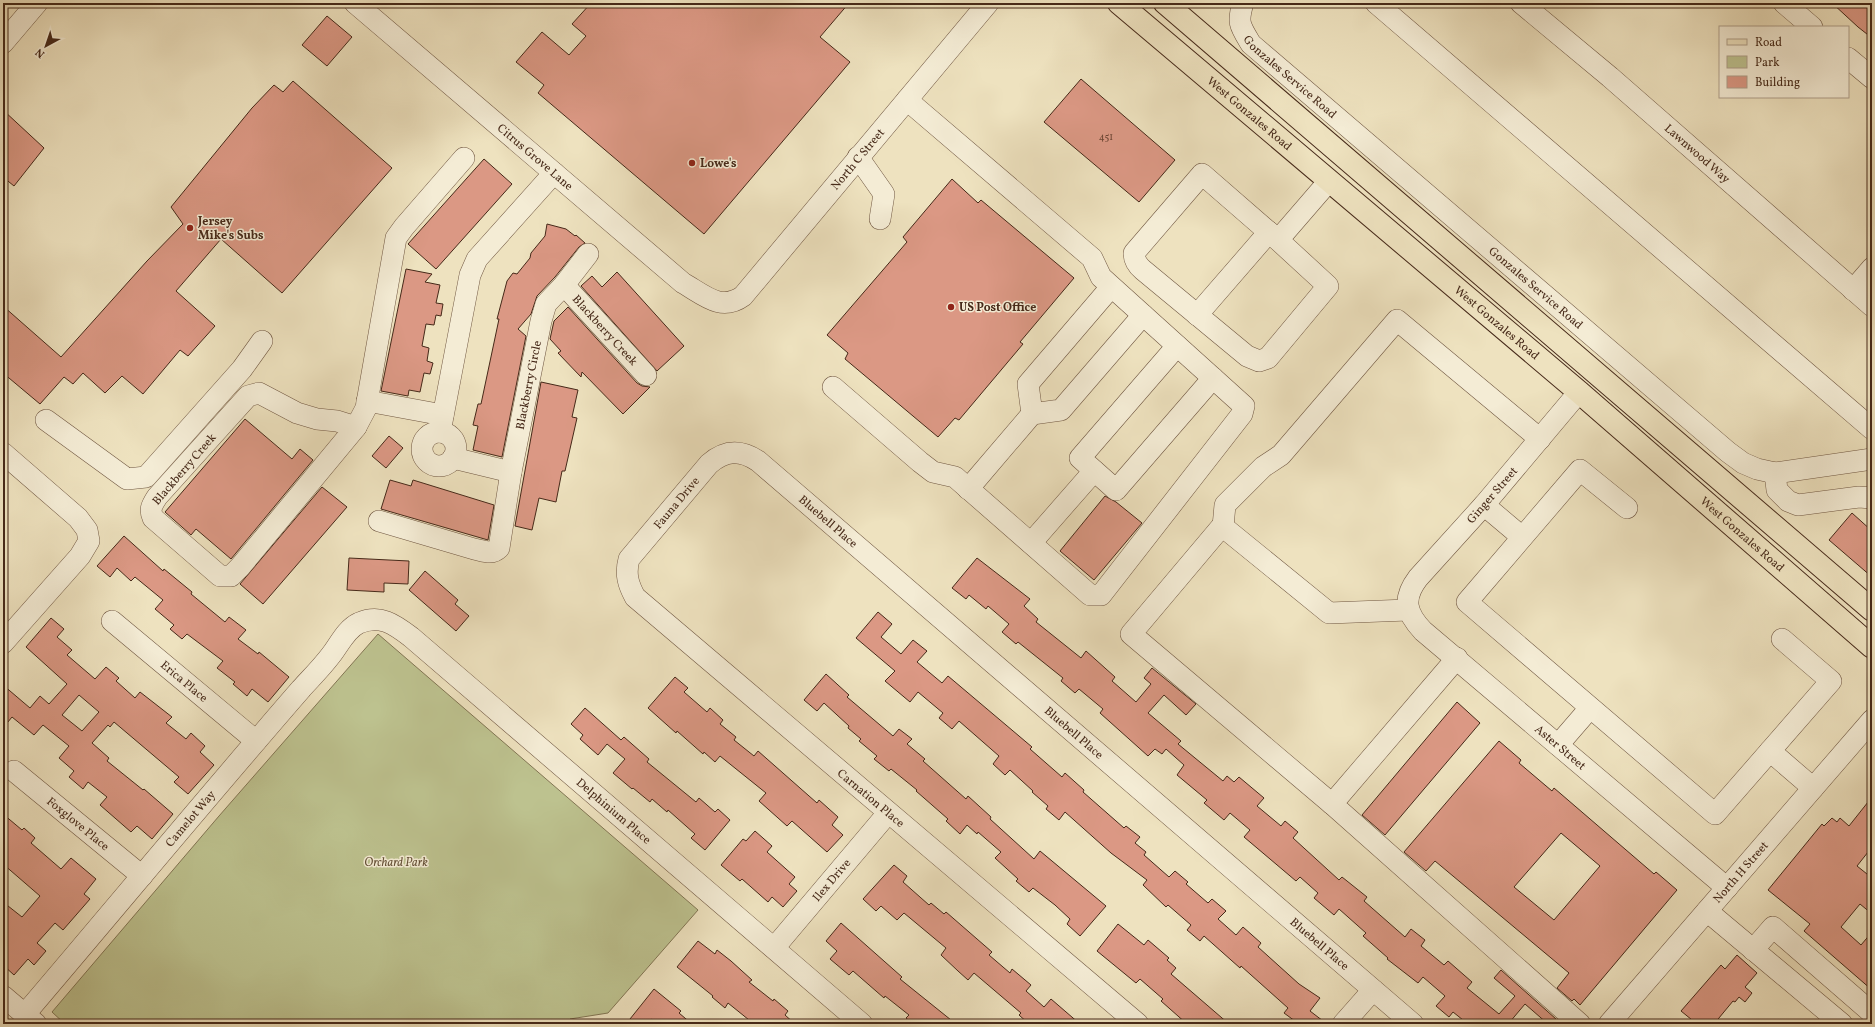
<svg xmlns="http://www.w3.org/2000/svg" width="1875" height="1027" font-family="Vollkorn,serif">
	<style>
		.green { fill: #bdc28f; stroke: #827654 }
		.building { fill: #db9884; stroke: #462919; fill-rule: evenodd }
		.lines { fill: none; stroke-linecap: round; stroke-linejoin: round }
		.minor-casing { stroke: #705742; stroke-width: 22 }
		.major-casing { stroke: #462919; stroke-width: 24 }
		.minor { stroke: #f4ecd5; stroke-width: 21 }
		.major { stroke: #eee2bf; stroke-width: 22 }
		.poi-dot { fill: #8f2418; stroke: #f4ecd5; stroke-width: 1.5 }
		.labels { text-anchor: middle; stroke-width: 3; stroke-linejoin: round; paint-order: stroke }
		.number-label { font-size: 10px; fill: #6b4534 }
		.street-label { font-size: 12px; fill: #462919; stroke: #f4ecd5 }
		.poi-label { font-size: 12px; font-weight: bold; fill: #462919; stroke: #f4ecd5; text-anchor: start }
		.park-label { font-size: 12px; font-style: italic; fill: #644f36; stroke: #f4ecd5 }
	</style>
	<rect width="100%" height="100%" fill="#eee2bf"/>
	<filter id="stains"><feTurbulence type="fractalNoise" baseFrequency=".005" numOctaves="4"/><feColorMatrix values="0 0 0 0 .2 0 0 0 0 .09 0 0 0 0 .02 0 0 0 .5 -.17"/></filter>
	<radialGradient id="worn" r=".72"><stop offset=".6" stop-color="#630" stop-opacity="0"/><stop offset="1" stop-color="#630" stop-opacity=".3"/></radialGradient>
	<polygon class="green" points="378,634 698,910 608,1013 570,1019 566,1024 65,1024 52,1012 219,816"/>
	<g class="building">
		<polygon points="591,3 849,3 820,37 850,62 704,234 538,93 544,85 516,62 542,32 569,55 586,36 572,24"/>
		<polygon points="1832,3 1872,3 1872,38 1858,27"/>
		<polygon points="327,16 352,37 327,66 302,45"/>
		<polygon points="1081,79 1175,160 1139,202 1044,122"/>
		<polygon points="293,81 392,168 282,293 221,239 176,291 215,326 188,356 180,350 143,394 122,376 105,393 83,373 73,384 64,377 40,404 3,373 3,306 61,357 147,261 183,224 171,207 252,108 274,85 283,92"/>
		<polygon points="3,110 44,148 14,186 3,177"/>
		<polygon points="484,159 512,184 436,269 408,244"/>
		<polygon points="952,179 978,203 981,200 1074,278 1020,342 1023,344 959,420 955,418 938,437 845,359 848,353 827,335 907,242 903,237"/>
		<polygon points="547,224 566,229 575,236 576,235 585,243 579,247 555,277 537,296 531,314 518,329 526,336 502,457 473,450 478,426 473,425 478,404 481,404 499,319 497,319 507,281 513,273 517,274 530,258 531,253 545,236"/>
		<polygon points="406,269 432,274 425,282 440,285 436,303 443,304 441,316 436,315 434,325 426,324 422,346 429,348 427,361 433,363 430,374 424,373 420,392 409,390 408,396 381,391"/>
		<polygon points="617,272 684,346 657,371 581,286 592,276 602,287"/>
		<polygon points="568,307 637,383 642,386 650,387 623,414 582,372 581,377 558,353 561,351 550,339 554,321"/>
		<polygon points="541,382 578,390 572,417 577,418 565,471 562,471 556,502 539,498 532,530 515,526"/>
		<polygon points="245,419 292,459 300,449 313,460 231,559 196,529 191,535 165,512"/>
		<polygon points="389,436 403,448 386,468 372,456"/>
		<polygon points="390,480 411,486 413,480 494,505 488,540 381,509"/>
		<polygon points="322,487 347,507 263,604 240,584"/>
		<polygon points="1105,496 1116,502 1142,523 1094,580 1060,551"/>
		<polygon points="1852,513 1872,531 1872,577 1829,540"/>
		<polygon points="124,536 163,571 164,569 192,592 191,594 225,622 229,617 246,630 238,639 258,654 259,652 289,677 268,702 252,689 247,696 233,684 235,682 217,668 223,661 187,634 182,639 170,629 174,625 155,609 163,600 135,577 131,581 117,568 110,577 97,566"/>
		<polygon points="349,558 409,561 408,584 384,583 384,592 347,590"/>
		<polygon points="977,558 1030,599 1024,606 1038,619 1036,622 1081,658 1086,651 1115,677 1112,681 1136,702 1151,684 1144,678 1152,668 1196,704 1186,715 1164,695 1148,713 1181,741 1178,744 1223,781 1227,776 1234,782 1239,777 1264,798 1257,806 1281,826 1285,821 1298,832 1293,838 1339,880 1342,877 1367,897 1364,901 1405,937 1411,929 1425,940 1421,946 1444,965 1448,961 1472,982 1467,988 1499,1014 1515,996 1494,978 1501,970 1556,1019 1552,1024 1548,1024 1525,1004 1509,1023 1511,1024 1468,1024 1453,1012 1449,1017 1436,1006 1445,996 1423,977 1418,983 1387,959 1388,958 1363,936 1366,933 1339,909 1334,915 1314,898 1318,893 1300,877 1296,881 1244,837 1250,830 1230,813 1224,820 1204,803 1207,800 1177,775 1184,765 1166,749 1162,754 1155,749 1148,756 1100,713 1103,709 1079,689 1075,693 1061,681 1063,678 1018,642 1016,644 1002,632 1009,624 988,606 986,609 969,595 966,599 952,588"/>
		<polygon points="425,571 458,600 455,604 469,616 456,631 409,590"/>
		<polygon points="878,612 892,624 881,637 901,654 913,640 927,651 917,662 942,683 948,676 1032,747 1030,749 1062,777 1065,773 1084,790 1083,792 1124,828 1126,826 1140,837 1135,843 1146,852 1144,855 1169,877 1175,871 1188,882 1186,884 1208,903 1212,899 1226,911 1218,919 1236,935 1243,927 1261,943 1258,947 1299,984 1320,998 1310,1011 1327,1024 1299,1024 1284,1013 1288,1008 1241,966 1240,968 1204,936 1200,941 1187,930 1191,925 1168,905 1166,907 1143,885 1147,880 1111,853 1065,812 1059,820 1046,809 1048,806 1032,792 1033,791 1010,770 1005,775 993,764 999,756 959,721 952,729 939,718 943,713 918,692 910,702 885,681 895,671 856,638"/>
		<path d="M51 618 64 629 57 637 72 650 67 655 95 679 106 667 119 678 116 681 135 698 140 692 172 717 166 723 186 739 191 733 205 746 200 752 214 765 188 794 174 782 179 777 114 722 110 727 108 725 92 743 109 758 107 761 143 790 144 789 173 814 152 839 137 826 131 832 100 805 107 797 88 782 83 789 69 777 74 771 59 758 69 746 43 725 34 735 12 717 3 728V685L30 708 40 696 49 704 67 684 26 647ZM79 695 99 712 82 731 62 715Z"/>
		<polygon points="826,674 849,695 847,697 893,736 899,729 912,739 907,744 925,759 923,761 966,799 968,796 991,817 990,819 1034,859 1040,851 1106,906 1080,936 1067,924 1070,919 1055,905 1033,888 1029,892 1016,881 1018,879 995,858 1001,852 978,832 977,834 967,825 960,834 946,821 948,819 916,791 917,790 891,769 889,771 874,759 877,756 859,741 861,739 848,728 849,726 824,703 817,711 804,700"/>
		<polygon points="675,677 688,688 684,692 707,712 710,708 723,720 720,724 736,737 734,740 754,756 758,751 817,803 819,800 838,817 832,825 843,835 827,852 792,821 787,826 759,801 766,793 720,756 715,762 704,752 703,754 677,731 676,733 648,708"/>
		<polygon points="1457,702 1480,723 1385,835 1362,815"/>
		<polygon points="585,708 621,740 624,737 649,759 647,762 696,802 699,798 715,812 718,809 730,820 705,850 691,838 695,834 668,810 667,812 652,799 650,802 633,788 632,789 613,773 625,759 607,744 598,755 580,739 583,735 571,724"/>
		<path d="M1499 741 1521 760 1519 763 1552 791 1554 788 1654 874 1656 872 1677 890 1580 1005 1574 999 1572 1001 1557 988 1569 973 1435 861 1426 871 1404 852ZM1561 833 1600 866 1554 920 1514 887Z"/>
		<polygon points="1872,797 1872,847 1857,866 1872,878 1872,914 1860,904 1841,927 1861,945 1872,932 1872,990 1804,931 1810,924 1768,890 1822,824 1824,826 1832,818 1837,822 1840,818 1849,826"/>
		<polygon points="3,814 22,830 24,828 35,838 31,843 61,869 71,858 96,879 84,894 90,899 63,930 55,923 37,943 46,951 34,965 28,959 14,975 3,965 3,902 22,917 40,896 3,864"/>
		<polygon points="755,831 772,846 767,852 795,877 789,884 797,891 783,907 772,897 768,902 742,879 740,881 721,865 743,839 746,841"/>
		<polygon points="894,865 907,876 903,882 929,905 931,903 944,914 946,912 992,952 989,955 1010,973 1012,969 1031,985 1026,991 1044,1007 1051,999 1080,1024 1029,1024 1019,1015 1021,1013 974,973 968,980 958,971 941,955 946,948 904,913 897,920 881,906 876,911 863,899"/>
		<polygon points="841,923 902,977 900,979 956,1024 913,1024 906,1018 909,1015 885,996 884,998 853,971 849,975 830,959 837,951 826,941"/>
		<polygon points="1118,924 1144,945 1148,940 1169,958 1167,960 1176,968 1171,974 1229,1024 1187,1024 1161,1001 1163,999 1140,979 1136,983 1097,951"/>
		<polygon points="698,941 715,954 717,950 731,961 752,980 749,982 773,1001 774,999 788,1011 785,1015 795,1024 754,1024 728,1003 725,1008 712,997 713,996 677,967"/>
		<polygon points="1737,955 1757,973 1745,987 1752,993 1745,1002 1739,997 1735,1002 1733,1001 1714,1024 1697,1024 1681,1011 1721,965 1725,969"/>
		<polygon points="654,989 681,1011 679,1013 692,1024 657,1024 651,1019 646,1024 626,1024"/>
	</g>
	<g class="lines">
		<defs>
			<g id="minor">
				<path id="s1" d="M355 3 683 283C704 295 721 312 743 296L988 3"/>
				<path id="s2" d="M1243 3C1237 23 1240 26 1251 44L1728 452 1743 463 1757 469 1775 473 1872 459"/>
				<polyline points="1376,3 1872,429"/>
				<path id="s3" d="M1521 3 1610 77 1872 306"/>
				<polyline points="1784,3 1812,27"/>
				<polyline points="3,43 37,3"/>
				<polyline points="1848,58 1872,78"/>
				<polyline points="858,157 884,194 880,219"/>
				<path d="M1278 240 1202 174 1134 253C1134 260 1137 265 1143 270L1247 356 1259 361 1268 358 1328 286 1278 240 1329 181"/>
				<path id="s4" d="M564 285 646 375"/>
				<polyline points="1853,290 1872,268"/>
				<polyline points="1197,315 1269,232"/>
				<polyline points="1177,346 1080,458 1116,490 1213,378"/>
				<polyline points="833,387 920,462 933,472 955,477 1090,595 1101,595 1242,414 1244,406 1101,277 1092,258 907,100"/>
				<path id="s5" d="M1579 392 1484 505 1418 578C1402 599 1406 613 1423 631L1727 888"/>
				<path d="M259 393 297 413 317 419 337 421 356 427 240 567 231 576H220L153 518C149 509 152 505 157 497L248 396Z"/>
				<polyline points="367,401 443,415"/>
				<polyline points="1032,414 1028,384 1111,287"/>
				<polyline points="46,420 127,479 146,477 242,369 262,341"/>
				<polyline points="356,427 366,408 396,238 404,227 464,158"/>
				<polyline points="440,432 470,275 477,259 554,173"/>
				<circle cx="439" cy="449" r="17"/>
				<polyline points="3,453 78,518 87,530 89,541 80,556 3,643"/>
				<polyline points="453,458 511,472"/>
				<polyline points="1775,473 1777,490 1788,501 1798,505 1859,497 1872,498"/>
				<polyline points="968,489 1032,414 1061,410 1143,315"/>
				<polyline points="1484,505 1522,537"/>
				<polyline points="1627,508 1580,470 1467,602 1715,814 1770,751"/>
				<path id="s6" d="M379 521 474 549C484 551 492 555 499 548L511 472 541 321 546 304 564 285 588 254"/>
				<polyline points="1223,527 1225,505 1263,467 1281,455 1397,320 1540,439"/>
				<polyline points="1031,543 1094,471"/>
				<path id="s7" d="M112 621 256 741"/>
				<polyline points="1782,639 1831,681 1770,751 1813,788"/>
				<polyline points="1457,658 1332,804 1580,1024"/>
				<polyline points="1558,745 1590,708"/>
				<path id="s8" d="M14 771 142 876"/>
				<polyline points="1332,804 1131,634 1222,526 1329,613 1408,610"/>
				<polyline points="1707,911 1842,1024"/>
				<path id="s9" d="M774 948 888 813"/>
				<polyline points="1753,950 1773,927 1872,1013"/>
				<polyline points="3,996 36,1024"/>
				<path id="s10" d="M25 1014C117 906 208 796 301 689 311 678 322 667 331 655 339 645 346 629 359 623 380 614 394 624 411 637L862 1024"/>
				<path id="s11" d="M1138 1024 635 597C628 584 625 574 629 559L709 464C725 450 740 449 758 461L1413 1024"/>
				<polyline points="1343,1024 1373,990"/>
				<path id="s12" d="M1609 1024 1872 720"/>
			</g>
			<g id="major">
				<path id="s13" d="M1119 3 1579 392 1872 647"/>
				<polyline points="1165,3 1872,610"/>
			</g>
		</defs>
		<use href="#minor" class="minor-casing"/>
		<use href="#major" class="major-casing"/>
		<use href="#minor" class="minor"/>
		<use href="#major" class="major"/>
	</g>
	<g class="poi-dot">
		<circle cx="692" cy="163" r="4"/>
		<circle cx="190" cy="228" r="4"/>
		<circle cx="951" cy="307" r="4"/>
	</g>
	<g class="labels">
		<g class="number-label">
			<text x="1106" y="140">451</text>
		</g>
		<g class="street-label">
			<text dy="4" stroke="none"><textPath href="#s2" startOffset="95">Gonzales Service Road</textPath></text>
			<text dy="4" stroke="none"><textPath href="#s13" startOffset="171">West Gonzales Road</textPath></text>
			<text dy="4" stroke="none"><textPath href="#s3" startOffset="232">Lawnwood Way</textPath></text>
			<text dy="4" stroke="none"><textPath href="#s1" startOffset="237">Citrus Grove Lane</textPath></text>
			<text dy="4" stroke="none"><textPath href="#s1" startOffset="676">North C Street</textPath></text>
			<text dy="4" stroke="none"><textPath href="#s2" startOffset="419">Gonzales Service Road</textPath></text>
			<text dy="4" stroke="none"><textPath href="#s13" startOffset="495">West Gonzales Road</textPath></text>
			<text dy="4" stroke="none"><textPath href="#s4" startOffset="61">Blackberry Creek</textPath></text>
			<text dy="4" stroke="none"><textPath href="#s6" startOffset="291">Blackberry Circle</textPath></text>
			<text transform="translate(184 469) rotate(-49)" y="4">Blackberry Creek</text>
			<text transform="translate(1492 495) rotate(-49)" y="4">Ginger Street</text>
			<text dy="4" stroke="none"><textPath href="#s11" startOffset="773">Fauna Drive</textPath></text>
			<text dy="4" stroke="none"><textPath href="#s11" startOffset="970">Bluebell Place</textPath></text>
			<text dy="4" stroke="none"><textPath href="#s13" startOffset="819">West Gonzales Road</textPath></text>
			<text dy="4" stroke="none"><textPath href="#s7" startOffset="94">Erica Place</textPath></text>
			<text dy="4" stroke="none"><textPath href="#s11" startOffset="1294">Bluebell Place</textPath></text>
			<text dy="4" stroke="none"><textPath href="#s5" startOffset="486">Aster Street</textPath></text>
			<text transform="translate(871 798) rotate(40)" y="4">Carnation Place</text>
			<text dy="4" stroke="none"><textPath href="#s10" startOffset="839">Delphinium Place</textPath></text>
			<text dy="4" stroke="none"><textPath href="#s10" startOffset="256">Camelot Way</textPath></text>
			<text dy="4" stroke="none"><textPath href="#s8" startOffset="83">Foxglove Place</textPath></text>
			<text dy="4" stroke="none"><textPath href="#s12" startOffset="201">North H Street</textPath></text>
			<text dy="4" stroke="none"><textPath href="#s9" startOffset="89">Ilex Drive</textPath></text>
			<text dy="4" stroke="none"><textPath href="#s11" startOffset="1618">Bluebell Place</textPath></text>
		</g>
		<g class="poi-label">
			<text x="700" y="167">Lowe's</text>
			<text x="198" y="225">Jersey<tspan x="198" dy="14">Mike's Subs</tspan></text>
			<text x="959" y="311">US Post Office</text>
		</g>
		<g class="park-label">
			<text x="396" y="866">Orchard Park</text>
		</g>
	</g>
	<rect width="1875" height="1027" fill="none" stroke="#eee2bf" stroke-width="16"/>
	<rect x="4" y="4" width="1867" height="1019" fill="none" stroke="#462919" stroke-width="2"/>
	<rect x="8" y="8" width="1859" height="1011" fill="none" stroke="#462919"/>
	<rect x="1719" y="26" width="130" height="72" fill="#f4ecd5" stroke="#ae9e8a"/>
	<rect x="1727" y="39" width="20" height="6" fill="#eee2bf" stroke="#ae9e8a"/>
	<text x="1755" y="46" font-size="12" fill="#462919">Road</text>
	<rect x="1727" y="56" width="20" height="12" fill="#bdc28f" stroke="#ae9e8a"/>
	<text x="1755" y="66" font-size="12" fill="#462919">Park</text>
	<rect x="1727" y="76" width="20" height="12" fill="#db9884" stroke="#ae9e8a"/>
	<text x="1755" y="86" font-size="12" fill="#462919">Building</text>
	<g transform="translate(46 46) rotate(220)" stroke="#f4ecd5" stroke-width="3" paint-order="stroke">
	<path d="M0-3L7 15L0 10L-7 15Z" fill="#462919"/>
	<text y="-6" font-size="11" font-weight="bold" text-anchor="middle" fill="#462919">N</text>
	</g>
	<rect width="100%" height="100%" filter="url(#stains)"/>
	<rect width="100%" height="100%" fill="url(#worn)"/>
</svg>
